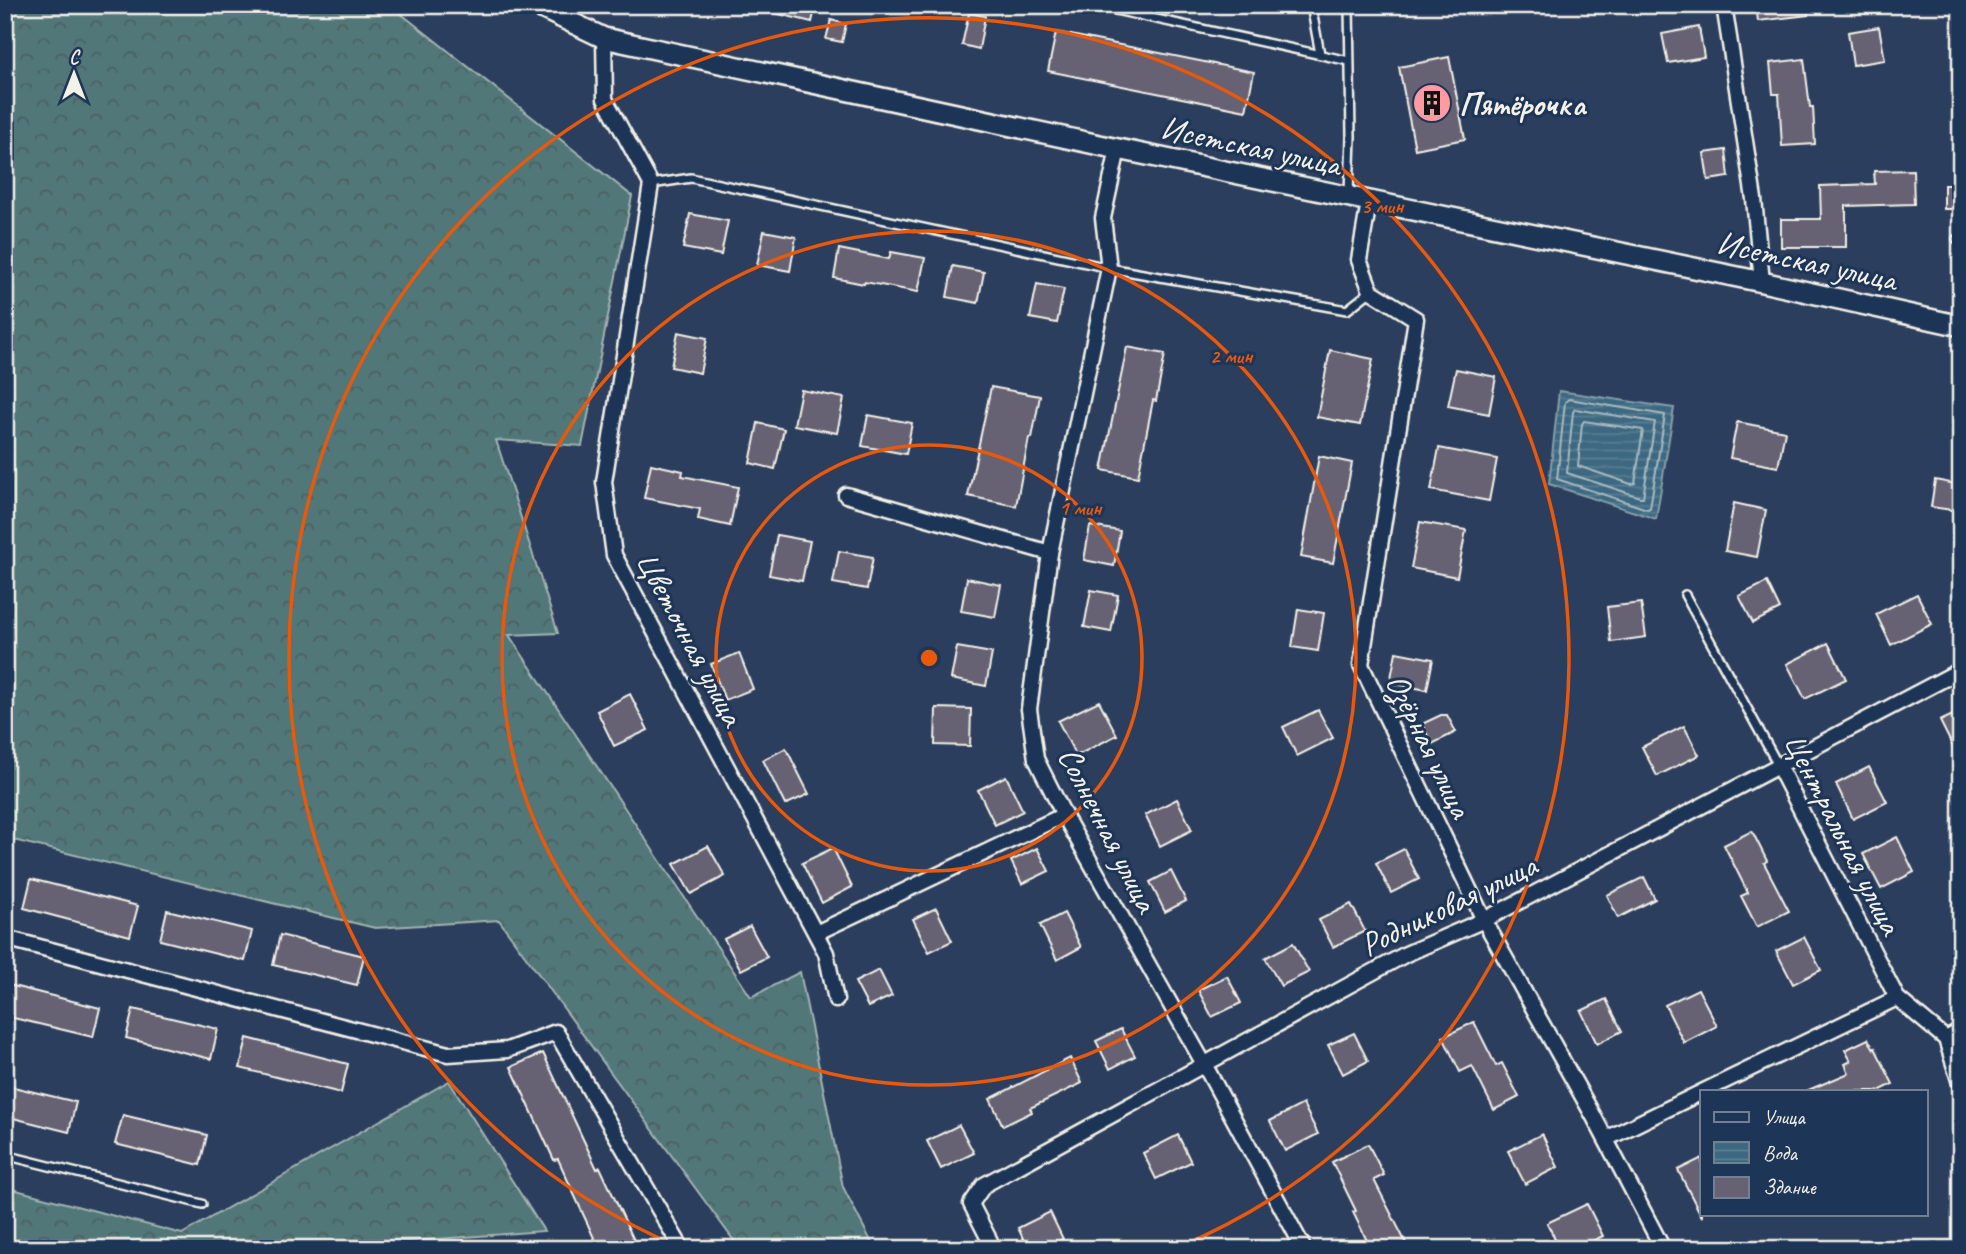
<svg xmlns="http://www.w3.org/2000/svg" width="1966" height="1254" font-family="Caveat,sans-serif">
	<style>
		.forest { fill: url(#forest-crowns); stroke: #a2b4b0; stroke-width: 2 }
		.water { fill: url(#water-rules); stroke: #869faa; stroke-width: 2 }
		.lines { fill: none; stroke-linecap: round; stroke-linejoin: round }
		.shore { stroke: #aababf; stroke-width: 2 }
		.building { fill: #666273; stroke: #f4f1e8; stroke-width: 2 }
		.lane-casing { stroke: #f4f1e8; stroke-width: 12 }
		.street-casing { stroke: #f4f1e8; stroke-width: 19 }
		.secondary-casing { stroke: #f4f1e8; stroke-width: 24 }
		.lane { stroke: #1d3557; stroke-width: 7 }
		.street { stroke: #1d3557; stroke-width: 14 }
		.secondary { stroke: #1d3557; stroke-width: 19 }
		.ring { fill: none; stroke: #e8590c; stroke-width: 3.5 }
		.labels { text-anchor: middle; stroke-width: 6; stroke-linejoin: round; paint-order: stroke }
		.poi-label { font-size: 33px; font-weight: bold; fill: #f4f1e8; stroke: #1d3557; text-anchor: start }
		.street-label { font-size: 33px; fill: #f4f1e8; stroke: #1d3557 }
		.centre { fill: #e8590c; stroke: #1d3557; stroke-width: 3.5 }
		.ring-label { font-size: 21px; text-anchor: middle; font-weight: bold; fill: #e8590c; stroke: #1d3557; stroke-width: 6; stroke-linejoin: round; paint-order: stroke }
	</style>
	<defs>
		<pattern id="forest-crowns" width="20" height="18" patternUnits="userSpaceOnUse" patternTransform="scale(1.75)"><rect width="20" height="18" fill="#517779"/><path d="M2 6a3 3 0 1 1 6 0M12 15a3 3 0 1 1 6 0" fill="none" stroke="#4d6060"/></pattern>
		<pattern id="water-rules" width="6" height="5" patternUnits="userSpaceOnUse" patternTransform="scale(1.75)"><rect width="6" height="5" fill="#3c6881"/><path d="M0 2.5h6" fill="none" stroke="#597e93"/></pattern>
	</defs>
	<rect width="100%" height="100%" fill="#2c3e5d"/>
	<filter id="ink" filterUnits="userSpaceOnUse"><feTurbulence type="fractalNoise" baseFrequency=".0143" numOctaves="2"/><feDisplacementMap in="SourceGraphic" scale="14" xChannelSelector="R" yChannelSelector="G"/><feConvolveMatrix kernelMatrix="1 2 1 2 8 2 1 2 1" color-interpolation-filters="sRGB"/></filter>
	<g filter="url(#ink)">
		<g class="forest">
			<polygon points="5,5 390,5 632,196 582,446 496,440 558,633 509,635 751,997 800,972 843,1187 875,1249 740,1249 499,920 375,928 5,838"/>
			<polygon points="449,1081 544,1231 398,1242 394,1249 5,1249 5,1187 182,1234"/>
		</g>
		<polygon class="water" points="1559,391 1674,408 1656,519 1549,484"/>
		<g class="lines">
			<g class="shore">
				<polygon points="1569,399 1665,415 1650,508 1647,509 1557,479 1565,402"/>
				<polygon points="1575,409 1655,422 1643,497 1640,497 1567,473 1573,412"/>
				<polygon points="1584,421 1643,430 1635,483 1631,484 1578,466 1582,424"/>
			</g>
		</g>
		<g class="building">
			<polygon points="766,5 816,5 812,22 766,11"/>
			<polygon points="1756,5 1808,5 1808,15 1758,21"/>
			<polygon points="969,13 985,16 979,49 962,45"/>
			<polygon points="831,20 846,24 842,42 826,39"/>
			<polygon points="1699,27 1704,57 1668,63 1662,34"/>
			<polygon points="1879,27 1885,60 1853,65 1848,32"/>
			<polygon points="1056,32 1254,72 1246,111 1048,71"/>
			<polygon points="1449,57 1465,139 1415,149 1399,67"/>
			<polygon points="1804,59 1810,107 1813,107 1815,144 1782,146 1779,94 1773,94 1770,63"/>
			<polygon points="1726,150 1729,177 1708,180 1704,153"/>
			<polygon points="1913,170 1914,204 1846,206 1846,247 1781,247 1781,219 1821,219 1820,186 1875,184 1874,171"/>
			<rect x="1944" y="185" width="17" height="24"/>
			<polygon points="690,214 728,221 721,255 683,248"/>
			<polygon points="764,231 796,237 790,271 757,265"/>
			<polygon points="839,249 889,259 891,252 925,258 918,292 865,282 864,284 834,278"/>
			<polygon points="953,266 984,272 978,303 947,297"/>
			<polygon points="1037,284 1064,289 1057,323 1030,318"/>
			<polygon points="678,332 707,338 700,373 671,367"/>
			<polygon points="1127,347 1165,354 1156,401 1153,400 1138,477 1102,470"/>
			<polygon points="1330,350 1373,359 1360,425 1317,417"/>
			<polygon points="1456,369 1496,377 1489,414 1448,406"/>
			<polygon points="991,387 1040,396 1032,438 1029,438 1016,506 968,496"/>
			<polygon points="801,390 844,398 837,433 794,425"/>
			<polygon points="868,415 912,423 906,454 862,446"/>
			<polygon points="1737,422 1785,431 1778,467 1730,458"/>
			<polygon points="758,423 784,429 775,469 750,463"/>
			<polygon points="1439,448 1497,459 1489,501 1431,490"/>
			<polygon points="1319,456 1352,463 1333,563 1301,557"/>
			<polygon points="651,464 683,471 682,476 738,487 730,526 698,519 700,509 644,498"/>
			<polygon points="1935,480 1961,485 1959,511 1931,507"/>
			<polygon points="1734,503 1766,510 1757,557 1725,551"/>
			<polygon points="1420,522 1466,530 1457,577 1411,568"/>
			<polygon points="1090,526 1120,531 1114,566 1084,560"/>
			<polygon points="777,535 810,541 802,581 769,575"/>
			<polygon points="839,551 873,557 867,589 833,583"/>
			<polygon points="967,578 1001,585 995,617 961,611"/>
			<polygon points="1767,582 1780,609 1753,623 1739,596"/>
			<polygon points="1091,590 1118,595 1111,632 1084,627"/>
			<polygon points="1917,594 1932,624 1891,645 1876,614"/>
			<polygon points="1641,603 1646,637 1611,642 1607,607"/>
			<polygon points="1298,609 1324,613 1318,651 1292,647"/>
			<polygon points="1828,643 1846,679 1805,699 1787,664"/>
			<polygon points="957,647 992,653 986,686 951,679"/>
			<polygon points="1396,652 1433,659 1427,690 1390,683"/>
			<polygon points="739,653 753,689 725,700 711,664"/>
			<polygon points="630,694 648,730 614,746 597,711"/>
			<polygon points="1099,701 1117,735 1076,756 1058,721"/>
			<polygon points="936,708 971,709 970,746 935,745"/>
			<polygon points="1318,710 1333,738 1297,756 1283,727"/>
			<polygon points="1961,711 1961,763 1940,721"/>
			<polygon points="1441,715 1447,715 1456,732 1432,744 1422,724"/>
			<polygon points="1684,726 1699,755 1657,776 1642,747"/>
			<polygon points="786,748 809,794 785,805 763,760"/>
			<polygon points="1869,767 1887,802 1853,819 1836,784"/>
			<polygon points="1006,776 1023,811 995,825 978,790"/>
			<polygon points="1177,799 1192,830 1160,846 1145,815"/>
			<polygon points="1752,831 1767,861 1764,863 1789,911 1757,927 1741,896 1748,893 1724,845"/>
			<polygon points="1897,837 1914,872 1881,889 1863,854"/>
			<polygon points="708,846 725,876 691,894 674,864"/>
			<polygon points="833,848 852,887 822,903 802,863"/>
			<polygon points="1037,848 1049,871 1022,884 1011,861"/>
			<polygon points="1404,849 1419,879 1391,893 1376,863"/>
			<polygon points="1171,871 1186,901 1165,912 1150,882"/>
			<polygon points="1644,877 1655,899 1618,918 1607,895"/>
			<polygon points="31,879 138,906 130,936 24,908"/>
			<polygon points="1351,904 1365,931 1333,947 1319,920"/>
			<polygon points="936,908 952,941 929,952 913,919"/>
			<polygon points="167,910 252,931 245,961 160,940"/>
			<polygon points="1064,913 1081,947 1057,960 1040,925"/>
			<polygon points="750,926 767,957 741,970 724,939"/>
			<polygon points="280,935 364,956 357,985 273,965"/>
			<polygon points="1804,937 1821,970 1793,984 1776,951"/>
			<polygon points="1293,943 1309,972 1281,986 1265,958"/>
			<polygon points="879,970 892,996 868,1007 855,982"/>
			<polygon points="1227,976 1241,1003 1212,1017 1198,990"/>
			<polygon points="5,984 100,1008 93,1037 5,1016"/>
			<polygon points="1698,989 1717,1026 1684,1043 1665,1005"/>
			<polygon points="1606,999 1622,1031 1597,1044 1581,1011"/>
			<polygon points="133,1009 218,1029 211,1059 126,1038"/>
			<polygon points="1474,1022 1496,1066 1502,1063 1519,1097 1494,1110 1472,1066 1460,1072 1443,1037"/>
			<polygon points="1121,1029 1135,1056 1110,1069 1096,1041"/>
			<polygon points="1354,1033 1368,1061 1343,1074 1328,1045"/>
			<polygon points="247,1038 348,1064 341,1093 240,1068"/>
			<polygon points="1868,1039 1874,1049 1875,1048 1893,1084 1879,1091 1806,1091 1849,1073 1845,1064 1851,1061 1845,1050"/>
			<polygon points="543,1053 597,1169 600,1167 638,1249 599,1249 558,1159 554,1160 511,1067"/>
			<polygon points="1070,1058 1082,1083 1030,1108 1032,1112 1003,1126 990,1099"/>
			<polygon points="5,1085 76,1102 69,1132 5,1116"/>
			<polygon points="1303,1104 1318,1134 1285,1151 1270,1121"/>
			<polygon points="123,1115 207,1135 200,1165 115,1144"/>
			<polygon points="959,1125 974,1153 941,1169 927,1141"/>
			<polygon points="1542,1134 1558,1167 1525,1184 1508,1151"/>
			<polygon points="1178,1135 1191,1162 1156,1179 1143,1153"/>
			<polygon points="1368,1144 1384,1175 1374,1180 1409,1249 1371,1249 1353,1212 1356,1211 1332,1162"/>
			<polygon points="1702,1158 1702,1217 1678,1170"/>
			<polygon points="1587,1204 1603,1236 1576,1249 1560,1249 1547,1223"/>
			<polygon points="1050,1212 1063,1239 1043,1249 1028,1249 1018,1228"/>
		</g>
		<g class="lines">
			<defs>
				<g id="lane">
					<polyline points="1092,5 1349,61"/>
					<polyline points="1311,5 1320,54"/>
					<polyline points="1349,5 1351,137 1349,193"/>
					<polyline points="651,184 691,178 1109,268 1347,310 1371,291"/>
					<polyline points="1957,239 1961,239"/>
					<polyline points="1685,595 1778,765"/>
					<polyline points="5,1155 202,1204"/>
				</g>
				<g id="street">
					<polyline points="1724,5 1754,199 1762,282"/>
					<polyline points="604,38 605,99 651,184 604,482 614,555 826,953 836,1000"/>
					<polyline points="1118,149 1103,218 1109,268 1050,553 1029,709 1036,759 1064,815 1204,1064 1304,1249"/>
					<polyline points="1369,202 1359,260 1371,291 1416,319 1361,665 1484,920 1593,1115 1663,1249"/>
					<polyline points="846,495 1050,553"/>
					<polyline points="1778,765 1897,998 1946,1039 1961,1086"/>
					<polyline points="816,933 1064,815"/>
					<polyline points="5,938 448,1054 507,1050 556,1032 682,1249"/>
					<polyline points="1946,1039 1961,1031"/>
					<polyline points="1704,1091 1897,998"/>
					<polyline points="1606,1139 1702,1092"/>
					<polyline points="994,1249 971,1204 984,1185 1406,954 1484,920 1961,670"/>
				</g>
				<polyline id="secondary" points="535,5 604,38 1118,149 1762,282 1961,326"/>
			</defs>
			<use href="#lane" class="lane-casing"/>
			<use href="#street" class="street-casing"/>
			<use href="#secondary" class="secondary-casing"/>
			<use href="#lane" class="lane"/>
			<use href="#street" class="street"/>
			<use href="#secondary" class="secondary"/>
		</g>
	</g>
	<g class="ring">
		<circle cx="929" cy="658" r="213"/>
		<circle cx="929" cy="658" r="427"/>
		<path d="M679 1247A640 640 0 1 1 1179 1247"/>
	</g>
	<defs>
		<symbol id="building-disc" viewBox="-11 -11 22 22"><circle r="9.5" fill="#ff9aa2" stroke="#1d3557"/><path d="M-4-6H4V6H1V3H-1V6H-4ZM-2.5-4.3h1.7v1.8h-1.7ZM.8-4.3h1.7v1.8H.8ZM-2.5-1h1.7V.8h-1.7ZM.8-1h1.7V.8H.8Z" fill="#111"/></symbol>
	</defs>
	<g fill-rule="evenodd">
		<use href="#building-disc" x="1410" y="81" width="44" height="44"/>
	</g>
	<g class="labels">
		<g class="poi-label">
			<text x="1459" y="115">Пятёрочка</text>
		</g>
		<g class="street-label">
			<text transform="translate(1251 145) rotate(12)" y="12">Исетская улица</text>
			<text transform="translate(1807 260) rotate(12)" y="12">Исетская улица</text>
			<text transform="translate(691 638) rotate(62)" y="12">Цветочная улица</text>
			<text transform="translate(1430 745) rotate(64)" y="12">Озёрная улица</text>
			<text transform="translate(1109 829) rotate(63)" y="12">Солнечная улица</text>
			<text transform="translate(1844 833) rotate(63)" y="12">Центральная улица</text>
			<text transform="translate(1448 904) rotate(-26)" y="12">Родниковая улица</text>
		</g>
	</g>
	<circle cx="929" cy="658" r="10" class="centre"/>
	<g class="ring-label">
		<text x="1382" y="213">3 мин</text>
		<text x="1231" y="363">2 мин</text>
		<text x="1080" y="515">1 мин</text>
	</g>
	<rect width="1966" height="1254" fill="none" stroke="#1d3557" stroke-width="28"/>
	<rect x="14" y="14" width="1938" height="1226" fill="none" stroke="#f4f1e8" stroke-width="2.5" filter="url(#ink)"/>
	<rect x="1700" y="1090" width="228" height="126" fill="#1d3557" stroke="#738091" stroke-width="2"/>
	<rect x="1714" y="1112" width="35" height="10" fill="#1d3557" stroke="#738091" stroke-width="2"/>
	<text x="1763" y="1124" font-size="21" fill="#f4f1e8">Улица</text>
	<rect x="1714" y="1142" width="35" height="21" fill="url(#water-rules)" stroke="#738091" stroke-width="2"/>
	<text x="1763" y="1160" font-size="21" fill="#f4f1e8">Вода</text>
	<rect x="1714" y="1177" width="35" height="21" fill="#666273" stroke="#738091" stroke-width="2"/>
	<text x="1763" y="1194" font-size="21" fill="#f4f1e8">Здание</text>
	<g transform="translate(74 74)" stroke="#1d3557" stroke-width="5" paint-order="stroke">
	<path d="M0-5L12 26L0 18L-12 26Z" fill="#f4f1e8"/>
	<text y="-10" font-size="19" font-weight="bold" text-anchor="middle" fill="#f4f1e8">С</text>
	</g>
</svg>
